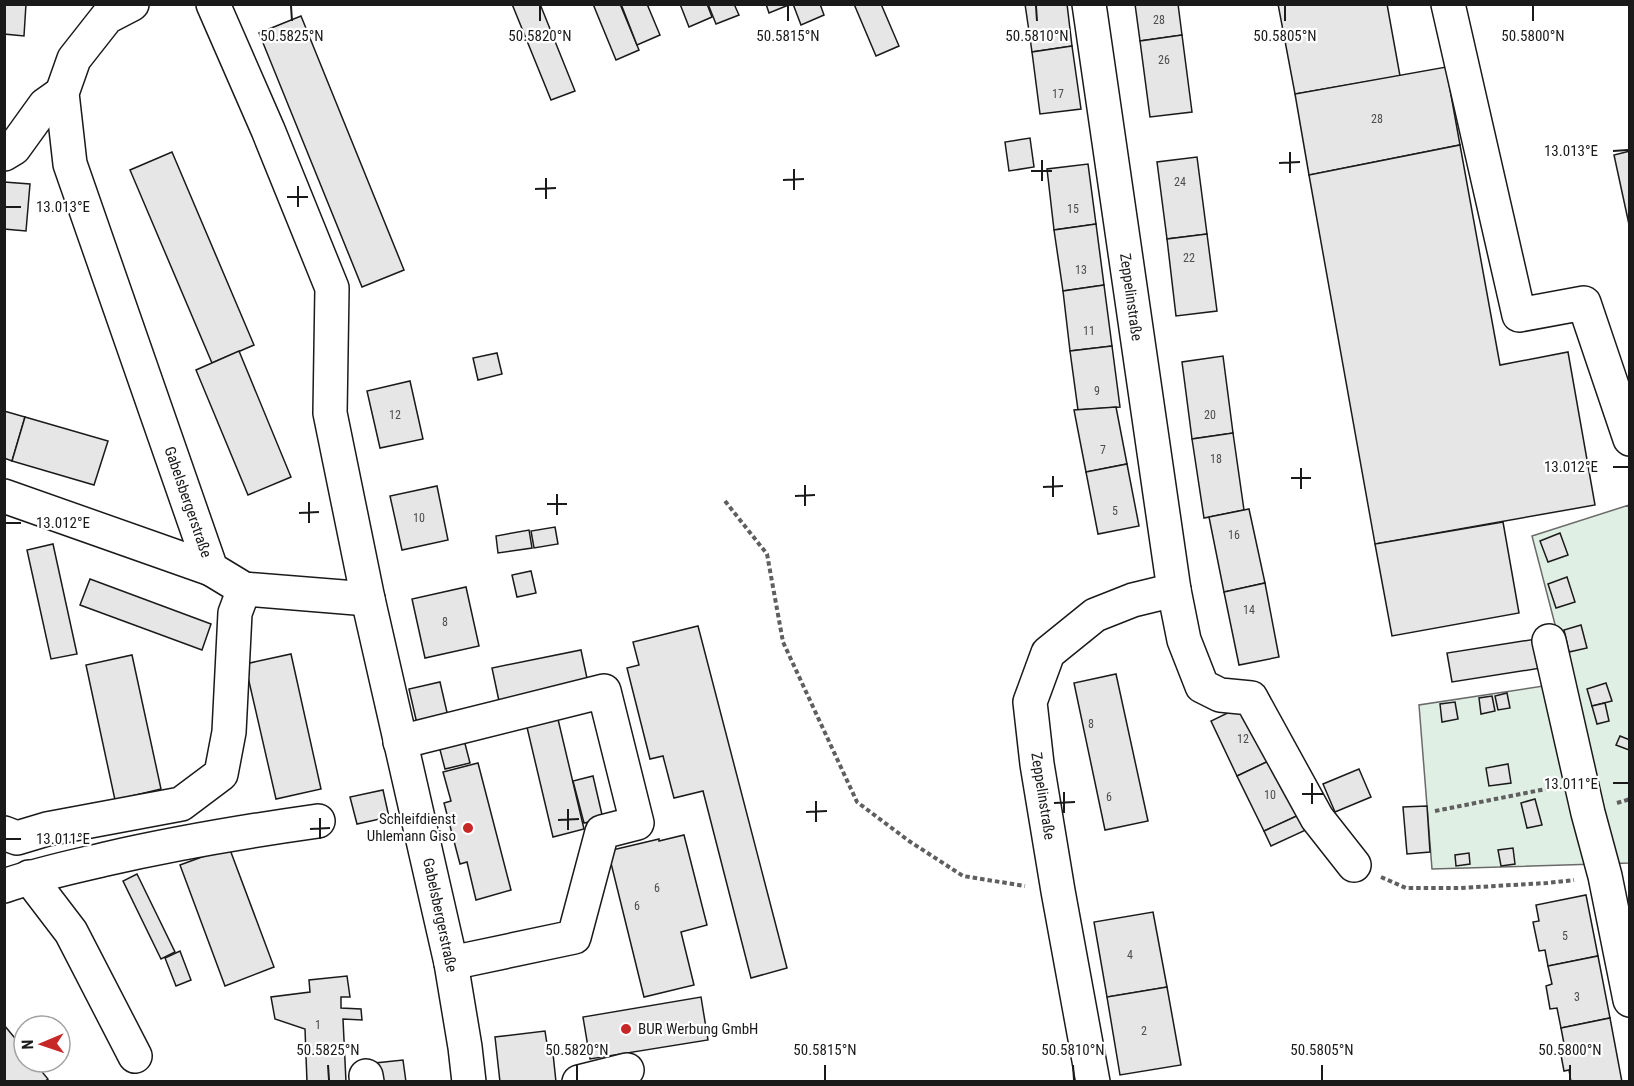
<svg xmlns="http://www.w3.org/2000/svg" width="1634" height="1086" font-family="'Roboto Condensed',sans-serif">
	<style>
		.green { fill: #e0efe3; stroke: #6a6a6a; stroke-width: 1.5 }
		.building { fill: #e6e6e6; stroke: #1a1a1a; stroke-width: 1.5 }
		.lines { fill: none; stroke-linecap: round; stroke-linejoin: round }
		.minor-casing { stroke: #1a1a1a; stroke-width: 36 }
		.path { stroke: #5f5f5f; stroke-width: 4; stroke-dasharray: 4.5 3; stroke-linecap: butt }
		.minor { stroke: #fff; stroke-width: 33 }
		.ticks { fill: none; stroke: #1a1a1a; stroke-width: 2 }
		.poi-dot { fill: #c62828; stroke: #fff; stroke-width: 2 }
		.labels { text-anchor: middle; stroke-width: 4.5; stroke-linejoin: round; paint-order: stroke }
		.number-label { font-size: 12px; fill: #4d4d4d }
		.street-label { font-size: 15px; fill: #1a1a1a; stroke: #fff }
		.poi-label { font-size: 15px; fill: #1a1a1a; stroke: #fff; text-anchor: end }
		.ticks-label { font-size: 15px; text-anchor: middle; fill: #1a1a1a; stroke: #fff; stroke-width: 4.5; stroke-linejoin: round; paint-order: stroke }
	</style>
	<rect width="100%" height="100%" fill="#fff"/>
	<polygon class="green" points="1629,505 1629,863 1432,869 1419,705 1570,682 1532,536"/>
	<g class="building">
		<polygon points="4,4 26,4 24,36 4,34"/>
		<polygon points="512,4 540,4 575,91 551,100"/>
		<polygon points="593,4 620,4 639,50 616,60"/>
		<polygon points="621,4 647,4 660,35 637,45"/>
		<polygon points="680,4 707,4 712,17 689,27"/>
		<polygon points="708,4 734,4 739,15 716,24"/>
		<polygon points="766,4 791,4 769,13"/>
		<polygon points="793,4 820,4 824,15 801,25"/>
		<polygon points="854,4 881,4 899,46 876,56"/>
		<polygon points="1025,4 1067,4 1072,46 1032,52"/>
		<polygon points="1135,4 1178,4 1182,35 1140,41"/>
		<polygon points="1278,4 1387,4 1400,76 1295,94"/>
		<polygon points="301,16 404,270 362,287 259,33"/>
		<polygon points="1182,35 1192,112 1150,117 1140,41"/>
		<polygon points="1072,46 1081,109 1040,114 1032,52"/>
		<polygon points="1446,67 1460,145 1309,175 1295,94"/>
		<polygon points="1030,138 1034,167 1009,171 1005,142"/>
		<polygon points="1460,145 1500,365 1568,352 1595,505 1375,544 1309,175"/>
		<polygon points="1630,151 1630,229 1614,155"/>
		<polygon points="172,152 254,345 212,363 130,170"/>
		<polygon points="1197,157 1207,234 1167,239 1157,162"/>
		<polygon points="1088,164 1096,224 1054,230 1047,169"/>
		<polygon points="4,182 30,184 26,231 4,229"/>
		<polygon points="1096,224 1104,285 1063,291 1054,230"/>
		<polygon points="1207,234 1217,311 1176,316 1167,239"/>
		<polygon points="1104,285 1112,346 1070,351 1063,291"/>
		<polygon points="1112,346 1120,407 1078,410 1070,351"/>
		<polygon points="239,351 291,477 248,495 196,370"/>
		<polygon points="497,353 502,374 478,380 473,358"/>
		<polygon points="1223,356 1233,433 1192,439 1182,362"/>
		<polygon points="410,381 423,439 380,448 367,391"/>
		<polygon points="1116,407 1127,464 1086,472 1074,410"/>
		<polygon points="4,411 25,417 12,461 4,458"/>
		<polygon points="25,417 108,441 94,485 12,461"/>
		<polygon points="1233,433 1244,510 1204,518 1192,439"/>
		<polygon points="1127,464 1139,526 1098,534 1086,472"/>
		<polygon points="437,486 448,540 402,550 390,496"/>
		<polygon points="1249,509 1265,583 1224,592 1209,517"/>
		<polygon points="1503,522 1519,613 1392,636 1375,544"/>
		<polygon points="555,527 558,544 534,548 531,531"/>
		<polygon points="529,530 532,548 498,553 496,536"/>
		<polygon points="1560,533 1568,555 1548,562 1540,541"/>
		<polygon points="53,544 77,654 51,659 27,550"/>
		<polygon points="531,571 536,593 517,597 512,575"/>
		<polygon points="1567,577 1575,602 1556,608 1548,584"/>
		<polygon points="90,579 211,624 202,650 80,605"/>
		<polygon points="1265,583 1279,657 1239,665 1224,592"/>
		<polygon points="466,587 479,646 425,658 412,599"/>
		<polygon points="1581,625 1587,648 1569,652 1564,630"/>
		<polygon points="698,626 787,968 751,978 703,791 674,798 663,756 650,759 627,668 639,665 633,642"/>
		<polygon points="1536,639 1541,668 1452,682 1447,653"/>
		<polygon points="581,650 588,683 499,701 492,668"/>
		<polygon points="291,654 321,789 276,799 245,664"/>
		<polygon points="132,655 161,789 115,800 86,665"/>
		<polygon points="1116,674 1148,821 1105,830 1074,683"/>
		<polygon points="440,682 449,721 418,728 409,689"/>
		<polygon points="1606,683 1612,701 1592,706 1587,689"/>
		<polygon points="1507,693 1510,708 1498,710 1495,696"/>
		<polygon points="1492,696 1495,711 1481,714 1479,698"/>
		<polygon points="1455,702 1458,719 1442,722 1440,704"/>
		<polygon points="1248,703 1275,758 1237,776 1211,721"/>
		<polygon points="1605,703 1609,721 1597,724 1592,706"/>
		<polygon points="557,715 584,829 553,837 526,723"/>
		<polygon points="463,736 470,763 445,769 438,742"/>
		<polygon points="1620,736 1630,740 1629,750 1616,745"/>
		<polygon points="1275,758 1301,814 1264,831 1237,776"/>
		<polygon points="478,763 511,890 476,900 467,862 460,864 444,803 451,801 443,772"/>
		<polygon points="1508,764 1511,783 1489,786 1486,768"/>
		<polygon points="1359,769 1371,797 1335,812 1323,784"/>
		<polygon points="593,776 603,819 584,823 573,781"/>
		<polygon points="383,790 389,817 357,824 350,797"/>
		<polygon points="1535,799 1542,825 1527,828 1521,803"/>
		<polygon points="1427,806 1430,852 1407,854 1403,807"/>
		<polygon points="1301,814 1308,829 1271,846 1264,831"/>
		<polygon points="684,835 707,925 681,932 694,985 644,997 608,851 659,839 659,841"/>
		<polygon points="229,847 274,967 225,986 180,865"/>
		<polygon points="1513,848 1515,864 1501,866 1498,850"/>
		<polygon points="1469,853 1470,864 1456,866 1455,855"/>
		<polygon points="137,874 175,952 161,959 123,881"/>
		<polygon points="1586,895 1598,956 1548,966 1545,950 1539,951 1533,922 1539,921 1536,905"/>
		<polygon points="1153,912 1167,987 1107,997 1094,922"/>
		<polygon points="180,951 191,980 176,986 165,958"/>
		<polygon points="1598,956 1610,1018 1561,1028 1557,1008 1550,1009 1546,986 1552,984 1548,966"/>
		<polygon points="347,976 350,997 341,997 341,1008 361,1009 362,1020 343,1019 346,1082 307,1082 305,1029 275,1019 271,997 310,992 309,980"/>
		<polygon points="1167,987 1181,1065 1120,1075 1107,997"/>
		<polygon points="701,997 708,1040 590,1059 583,1017"/>
		<polygon points="1610,1018 1622,1082 1571,1082 1569,1070 1564,1071 1560,1050 1565,1049 1561,1028"/>
		<polygon points="4,1025 24,1049 24,1062 34,1062 48,1079 44,1082 4,1082"/>
		<polygon points="545,1031 547,1044 552,1044 556,1082 500,1082 495,1037"/>
		<polygon points="403,1060 406,1082 377,1082 375,1063"/>
	</g>
	<g class="lines">
		<defs>
			<g id="minor">
				<polyline points="132,4 107,17 74,59 62,93 70,164 211,569 244,589 368,599"/>
				<polyline points="213,4 268,130 332,288 330,413 368,599 451,963 465,1047 469,1082"/>
				<polyline points="1089,4 1174,590 1133,600 1095,615 1048,653 1030,702 1037,764 1058,891 1093,1082"/>
				<polyline points="1448,4 1519,315 1584,303 1630,439"/>
				<polyline points="4,154 14,148 45,105 62,93"/>
				<polyline points="4,496 211,569"/>
				<polyline points="1174,590 1184,640 1202,686 1220,695 1251,698 1317,818 1354,865"/>
				<polyline points="1549,641 1588,813 1605,876 1630,1000"/>
				<polyline points="400,742 604,691 637,823 602,832 574,937 451,963"/>
				<polyline points="4,833 17,838 47,829 181,804 221,774 229,732 235,613 244,589"/>
				<polyline points="29,877 71,932 135,1056"/>
				<path d="M4 886C38 874 72 867 106 859 176 843 247 831 318 821"/>
				<polyline points="366,1076 367,1082"/>
				<polyline points="579,1082 627,1070"/>
			</g>
		</defs>
		<use href="#minor" class="minor-casing"/>
		<g class="path">
			<polyline points="725,501 767,554 783,642 857,802 909,841 963,876 1025,886"/>
			<polyline points="1617,803 1630,799"/>
			<polyline points="1435,811 1551,788"/>
			<polyline points="1381,877 1406,888 1460,888 1547,883 1574,880"/>
		</g>
		<use href="#minor" class="minor"/>
	</g>
	<path class="ticks" d="M291 6 292 21M540 6V21M788 6V21M1036 6 1037 21M1285 6V21M1533 6V21M1613 151 1628 150M1290 152V173M1042 160V181M1279 163 1300 162M794 169V190M1031 171H1052M546 178V199M783 180 804 179M298 186V207M535 189 556 188M287 197H308M6 207H21M1613 467H1628M1301 468V489M1053 476V497M1291 478H1311M805 485V506M1043 487 1063 486M557 494V515M795 496 815 495M309 502V523M547 504H567M299 513 319 512M6 523H21M1312 783V804M1613 783H1628M1064 792V813M1302 794H1323M816 801V822M1054 803 1075 802M568 809V830M806 812 827 811M320 818V839M558 820 579 819M310 829 330 828M6 839H21M328 1065 329 1080M577 1065V1080M825 1065V1080M1073 1065 1074 1080M1322 1065V1080M1570 1065V1080"/>
	<g class="poi-dot">
		<circle cx="468" cy="828" r="6"/>
		<circle cx="626" cy="1029" r="6"/>
	</g>
	<g class="labels">
		<g class="number-label">
			<text x="1159" y="24">28</text>
			<text x="1164" y="64">26</text>
			<text x="1058" y="98">17</text>
			<text x="1377" y="123">28</text>
			<text x="1180" y="186">24</text>
			<text x="1073" y="213">15</text>
			<text x="1189" y="262">22</text>
			<text x="1081" y="274">13</text>
			<text x="1089" y="335">11</text>
			<text x="1097" y="395">9</text>
			<text x="395" y="419">12</text>
			<text x="1210" y="419">20</text>
			<text x="1103" y="454">7</text>
			<text x="1216" y="463">18</text>
			<text x="1115" y="515">5</text>
			<text x="419" y="522">10</text>
			<text x="1234" y="539">16</text>
			<text x="1249" y="614">14</text>
			<text x="445" y="626">8</text>
			<text x="1091" y="728">8</text>
			<text x="1243" y="743">12</text>
			<text x="1270" y="799">10</text>
			<text x="1109" y="801">6</text>
			<text x="657" y="892">6</text>
			<text x="637" y="910">6</text>
			<text x="1565" y="940">5</text>
			<text x="1130" y="959">4</text>
			<text x="1577" y="1001">3</text>
			<text x="318" y="1029">1</text>
			<text x="1144" y="1035">2</text>
		</g>
		<g class="street-label">
			<text transform="translate(1131 297) rotate(82)" y="5">Zeppelinstraße</text>
			<text transform="translate(188 502) rotate(71)" y="5">Gabelsbergerstraße</text>
			<text transform="translate(1043 796) rotate(81)" y="5">Zeppelinstraße</text>
			<text transform="translate(440 915) rotate(78)" y="5">Gabelsbergerstraße</text>
		</g>
		<g class="poi-label">
			<text x="456" y="824">Schleifdienst<tspan x="456" dy="17">Uhlemann Giso</tspan></text>
			<text x="638" y="1034" text-anchor="start">BUR Werbung GmbH</text>
		</g>
	</g>
	<g class="ticks-label">
		<text x="292" y="41">50.5825°N</text>
		<text x="540" y="41">50.5820°N</text>
		<text x="788" y="41">50.5815°N</text>
		<text x="1037" y="41">50.5810°N</text>
		<text x="1285" y="41">50.5805°N</text>
		<text x="1533" y="41">50.5800°N</text>
		<text x="1571" y="156">13.013°E</text>
		<text x="63" y="212">13.013°E</text>
		<text x="1571" y="472">13.012°E</text>
		<text x="63" y="528">13.012°E</text>
		<text x="1571" y="789">13.011°E</text>
		<text x="63" y="844">13.011°E</text>
		<text x="328" y="1055">50.5825°N</text>
		<text x="577" y="1055">50.5820°N</text>
		<text x="825" y="1055">50.5815°N</text>
		<text x="1073" y="1055">50.5810°N</text>
		<text x="1322" y="1055">50.5805°N</text>
		<text x="1570" y="1055">50.5800°N</text>
	</g>
	<rect width="1634" height="1086" fill="none" stroke="#1a1a1a" stroke-width="12"/>
	<g transform="translate(42 1044) rotate(268)"><circle r="28" fill="#ffffff" stroke="#a3a3a3" stroke-width="1.5"/>
	<path d="M0-4.5L10 22L0 15L-10 22Z" fill="#c62828"/>
	<text y="-9" font-size="16" font-weight="bold" text-anchor="middle" fill="#1a1a1a">N</text>
	</g>
</svg>
